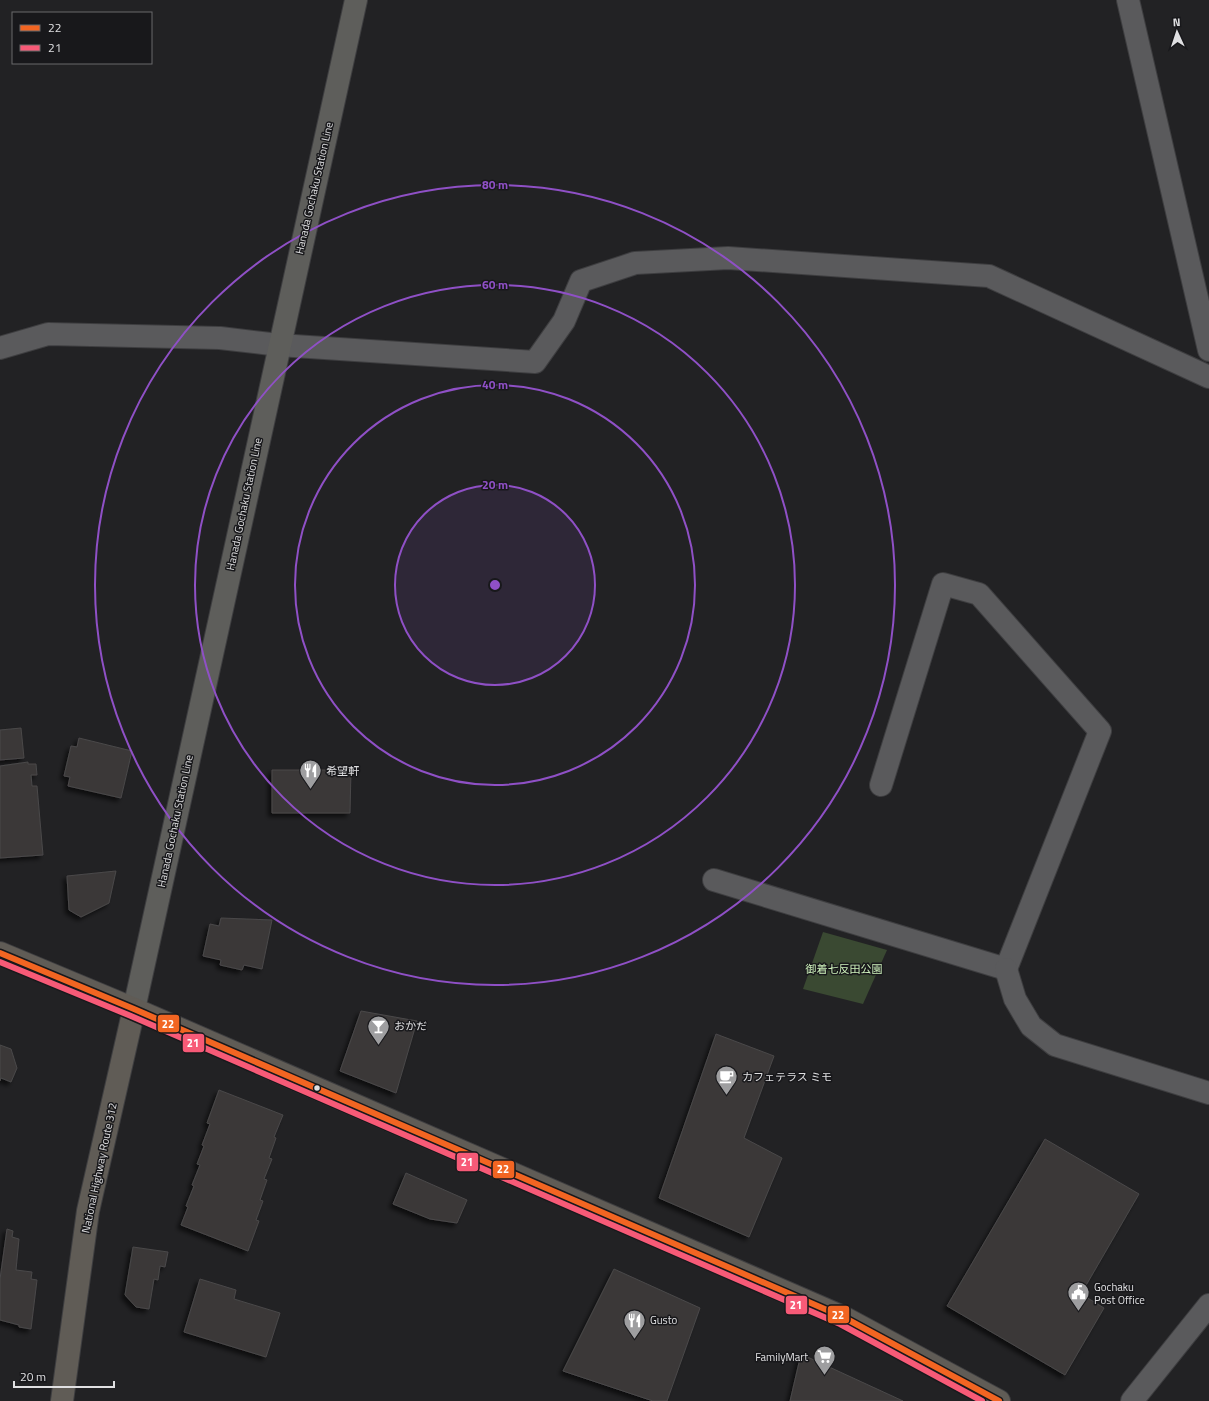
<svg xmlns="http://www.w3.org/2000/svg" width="1209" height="1401" font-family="'Titillium Web','Noto Sans JP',sans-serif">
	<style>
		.green { fill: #3a4932 }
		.building { fill: #3a3939; stroke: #4a4849; filter: url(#shadow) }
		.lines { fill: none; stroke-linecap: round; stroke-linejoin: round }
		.minor-casing { stroke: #3e3e40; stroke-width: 24 }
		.secondary-casing { stroke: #3e3e40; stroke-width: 24 }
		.trunk-casing { stroke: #3e3e40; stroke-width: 24 }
		.minor { stroke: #5a5a5c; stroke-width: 22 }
		.secondary { stroke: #5e5e5b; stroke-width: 22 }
		.trunk { stroke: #605c56; stroke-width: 22 }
		.bus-1-casing { stroke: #18181b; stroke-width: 9 }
		.bus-2-casing { stroke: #18181b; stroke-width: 9 }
		.bus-1 { stroke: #f26522; stroke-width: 6 }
		.bus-2 { stroke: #f75a77; stroke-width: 6 }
		.ring { fill: none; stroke: #8f50c6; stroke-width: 2 }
		.bus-dot { fill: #e0e0e2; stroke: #18181b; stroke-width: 1.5 }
		.labels { text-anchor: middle; stroke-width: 3; stroke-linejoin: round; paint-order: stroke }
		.street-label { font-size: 11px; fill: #e0e0e2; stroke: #18181b }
		.poi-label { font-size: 11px; fill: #e0e0e2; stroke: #18181b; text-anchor: start }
		.park-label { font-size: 11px; fill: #cdf0bb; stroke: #18181b }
		.centre { fill: #8f50c6; stroke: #18181b; stroke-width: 2 }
		.ring-label { font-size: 12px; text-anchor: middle; font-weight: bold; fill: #8f50c6; stroke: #18181b; stroke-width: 3; stroke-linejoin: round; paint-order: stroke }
		.line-badge { stroke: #18181b; stroke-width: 1.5 }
		.badge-label { font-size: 11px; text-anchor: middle; font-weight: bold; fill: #fff }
	</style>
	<defs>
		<filter id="shadow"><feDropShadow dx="-3.5" dy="3.5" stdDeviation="2" flood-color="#0009"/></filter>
	</defs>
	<rect width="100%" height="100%" fill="#222224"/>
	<polygon class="green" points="823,932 887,950 863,1004 803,989"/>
	<g class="building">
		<polygon points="21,728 24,758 0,760 0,730"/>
		<polygon points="79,738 132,751 121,798 68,786 70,777 64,776 71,746 77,747"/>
		<polygon points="28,762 28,764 36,764 37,775 31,775 32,786 37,786 43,855 0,858 0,766"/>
		<polygon points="272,770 351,770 350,813 272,813"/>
		<polygon points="116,871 109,903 81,917 69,910 67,876"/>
		<polygon points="221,918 272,920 262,969 244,965 242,970 220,965 221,960 203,956 210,924 219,926"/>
		<polygon points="361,1011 417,1021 396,1093 340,1071"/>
		<polygon points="716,1034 774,1056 744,1138 782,1158 749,1237 659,1198"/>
		<polygon points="0,1045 11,1049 17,1068 11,1082 1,1078 0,1081"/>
		<polygon points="219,1090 283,1115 274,1137 276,1138 269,1158 272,1159 264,1179 267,1180 260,1200 263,1201 256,1220 259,1221 248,1251 181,1225 188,1207 186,1206 194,1186 192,1185 200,1165 197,1164 204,1146 202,1145 210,1124 207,1123"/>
		<polygon points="1045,1139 1139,1194 1081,1294 1104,1308 1065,1375 947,1306"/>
		<polygon points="406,1173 467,1200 457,1223 430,1219 393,1204"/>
		<polygon points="7,1229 13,1231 12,1237 19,1239 16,1270 32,1272 31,1279 37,1280 31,1329 19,1327 19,1325 0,1320 0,1279"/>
		<polygon points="133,1247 168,1252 165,1267 160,1266 158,1280 154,1279 149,1309 136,1307 125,1295"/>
		<polygon points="614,1269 700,1308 667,1401 653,1401 563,1371"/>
		<polygon points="200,1279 236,1290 234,1299 280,1313 266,1357 184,1332"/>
		<polygon points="801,1354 903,1401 790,1401"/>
	</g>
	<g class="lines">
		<defs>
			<g id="minor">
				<polyline points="1128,0 1209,350"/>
				<polyline points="0,348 48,334 220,338 279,345 535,362 564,321 581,281 635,263 728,258 989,276 1209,377"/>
				<polyline points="714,880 1006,969 1100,731 979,594 943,584 881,785"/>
				<polyline points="1006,969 1015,999 1031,1026 1055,1045 1209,1093"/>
				<polyline points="1132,1401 1209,1305"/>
			</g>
			<polyline id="secondary" points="134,1009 356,0"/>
			<g id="trunk">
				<polyline points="0,953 134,1009 843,1317 999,1401"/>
				<polyline points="62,1401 88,1211 134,1009"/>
			</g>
		</defs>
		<use href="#minor" class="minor-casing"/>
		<use href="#secondary" class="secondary-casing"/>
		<use href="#trunk" class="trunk-casing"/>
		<use href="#minor" class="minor"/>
		<use href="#secondary" class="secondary"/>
		<use href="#trunk" class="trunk"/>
		<defs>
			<polyline id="bus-1" points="0,953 134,1009 843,1317 999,1401"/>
			<polyline id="bus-2" points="0,962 131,1016 840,1324 982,1401"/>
		</defs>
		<use href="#bus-1" class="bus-1-casing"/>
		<use href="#bus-2" class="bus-2-casing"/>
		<use href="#bus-1" class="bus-1"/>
		<use href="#bus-2" class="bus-2"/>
	</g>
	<circle cx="495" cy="585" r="100" fill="#8f50c6" fill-opacity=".12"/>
	<g class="ring">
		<circle cx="495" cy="585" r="100"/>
		<circle cx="495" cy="585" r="200"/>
		<circle cx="495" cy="585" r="300"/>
		<circle cx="495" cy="585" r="400"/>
	</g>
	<defs>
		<symbol id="restaurant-pin" viewBox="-11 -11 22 30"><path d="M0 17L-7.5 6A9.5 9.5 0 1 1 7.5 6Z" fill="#9e9ea0" stroke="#18181b"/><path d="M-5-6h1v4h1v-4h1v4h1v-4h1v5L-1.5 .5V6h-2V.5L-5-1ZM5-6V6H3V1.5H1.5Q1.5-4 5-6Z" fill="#fff"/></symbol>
		<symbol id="bar-pin" viewBox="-11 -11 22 30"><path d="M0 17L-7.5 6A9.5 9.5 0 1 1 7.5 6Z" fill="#9e9ea0" stroke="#18181b"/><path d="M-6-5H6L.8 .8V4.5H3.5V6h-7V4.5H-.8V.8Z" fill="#fff"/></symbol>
		<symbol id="cafe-pin" viewBox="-11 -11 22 30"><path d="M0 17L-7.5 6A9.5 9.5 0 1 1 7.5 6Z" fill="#9e9ea0" stroke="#18181b"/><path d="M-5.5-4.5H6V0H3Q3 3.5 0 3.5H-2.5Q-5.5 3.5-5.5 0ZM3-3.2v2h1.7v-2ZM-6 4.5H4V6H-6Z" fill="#fff"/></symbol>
		<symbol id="civic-pin" viewBox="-11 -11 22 30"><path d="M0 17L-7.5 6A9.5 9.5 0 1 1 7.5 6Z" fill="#9e9ea0" stroke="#18181b"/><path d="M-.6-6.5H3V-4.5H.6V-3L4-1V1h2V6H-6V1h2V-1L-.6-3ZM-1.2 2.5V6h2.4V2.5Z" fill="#fff"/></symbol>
		<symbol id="supermarket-pin" viewBox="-11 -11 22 30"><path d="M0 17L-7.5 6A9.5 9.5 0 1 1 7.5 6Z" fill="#9e9ea0" stroke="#18181b"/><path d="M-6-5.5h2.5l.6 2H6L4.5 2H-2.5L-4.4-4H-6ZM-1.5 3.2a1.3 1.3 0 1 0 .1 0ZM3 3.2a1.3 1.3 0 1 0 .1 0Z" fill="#fff"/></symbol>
	</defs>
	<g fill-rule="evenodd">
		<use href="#restaurant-pin" x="298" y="758" width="25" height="34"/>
		<use href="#bar-pin" x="366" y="1014" width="25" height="34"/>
		<use href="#cafe-pin" x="714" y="1064" width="25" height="34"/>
		<use href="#civic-pin" x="1066" y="1280" width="25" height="34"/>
		<use href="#restaurant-pin" x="622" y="1308" width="25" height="34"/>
		<use href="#supermarket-pin" x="812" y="1344" width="25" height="34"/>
	</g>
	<circle class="bus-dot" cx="317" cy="1088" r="3.5"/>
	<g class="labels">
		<g class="street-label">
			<text transform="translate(314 188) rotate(-77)" y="4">Hanada Gochaku Station Line</text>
			<text transform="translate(244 504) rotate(-78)" y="4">Hanada Gochaku Station Line</text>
			<text transform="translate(175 821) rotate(-78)" y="4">Hanada Gochaku Station Line</text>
			<text transform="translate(99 1168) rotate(-78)" y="4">National Highway Route 312</text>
		</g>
		<g class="poi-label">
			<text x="326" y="775">希望軒</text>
			<text x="394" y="1030">おかだ</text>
			<text x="742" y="1081">カフェテラス ミモ</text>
			<text x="1094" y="1291">Gochaku<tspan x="1094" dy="13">Post Office</tspan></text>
			<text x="650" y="1324">Gusto</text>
			<text x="808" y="1361" text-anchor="end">FamilyMart</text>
		</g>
		<g class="park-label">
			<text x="844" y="973">御着七反田公園</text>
		</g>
	</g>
	<circle cx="495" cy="585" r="6" class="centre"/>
	<g class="ring-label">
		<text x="495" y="189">80 m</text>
		<text x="495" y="289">60 m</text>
		<text x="495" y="389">40 m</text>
		<text x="495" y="489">20 m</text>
	</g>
	<g class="line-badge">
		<rect x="157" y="1014" width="23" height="19" rx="4" fill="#f26522"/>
		<rect x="182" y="1033" width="23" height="20" rx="4" fill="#f75a77"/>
		<rect x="456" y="1152" width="23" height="20" rx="4" fill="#f75a77"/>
		<rect x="492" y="1160" width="23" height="19" rx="4" fill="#f26522"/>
		<rect x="785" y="1295" width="23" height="20" rx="4" fill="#f75a77"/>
		<rect x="827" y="1305" width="23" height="19" rx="4" fill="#f26522"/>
	</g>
	<g class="badge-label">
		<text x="168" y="1028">22</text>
		<text x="193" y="1047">21</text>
		<text x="467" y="1166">21</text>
		<text x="503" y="1173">22</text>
		<text x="796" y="1309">21</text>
		<text x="838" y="1319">22</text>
	</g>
	<rect x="12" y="12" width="140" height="52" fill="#18181b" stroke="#68686b"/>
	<rect x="20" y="25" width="20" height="6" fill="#f26522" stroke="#68686b"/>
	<text x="48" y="32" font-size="12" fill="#e0e0e2">22</text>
	<rect x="20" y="45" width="20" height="6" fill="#f75a77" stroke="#68686b"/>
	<text x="48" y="52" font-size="12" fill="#e0e0e2">21</text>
	<g transform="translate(1177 32) rotate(357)" stroke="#18181b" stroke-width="3" paint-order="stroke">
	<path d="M0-3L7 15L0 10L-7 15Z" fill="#e0e0e2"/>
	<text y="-6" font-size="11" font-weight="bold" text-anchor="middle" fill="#e0e0e2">N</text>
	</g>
	<path d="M14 1381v6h100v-6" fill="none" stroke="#e0e0e2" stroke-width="2"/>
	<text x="20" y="1381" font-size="12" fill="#e0e0e2" stroke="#18181b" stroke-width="3" paint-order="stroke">20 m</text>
</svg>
